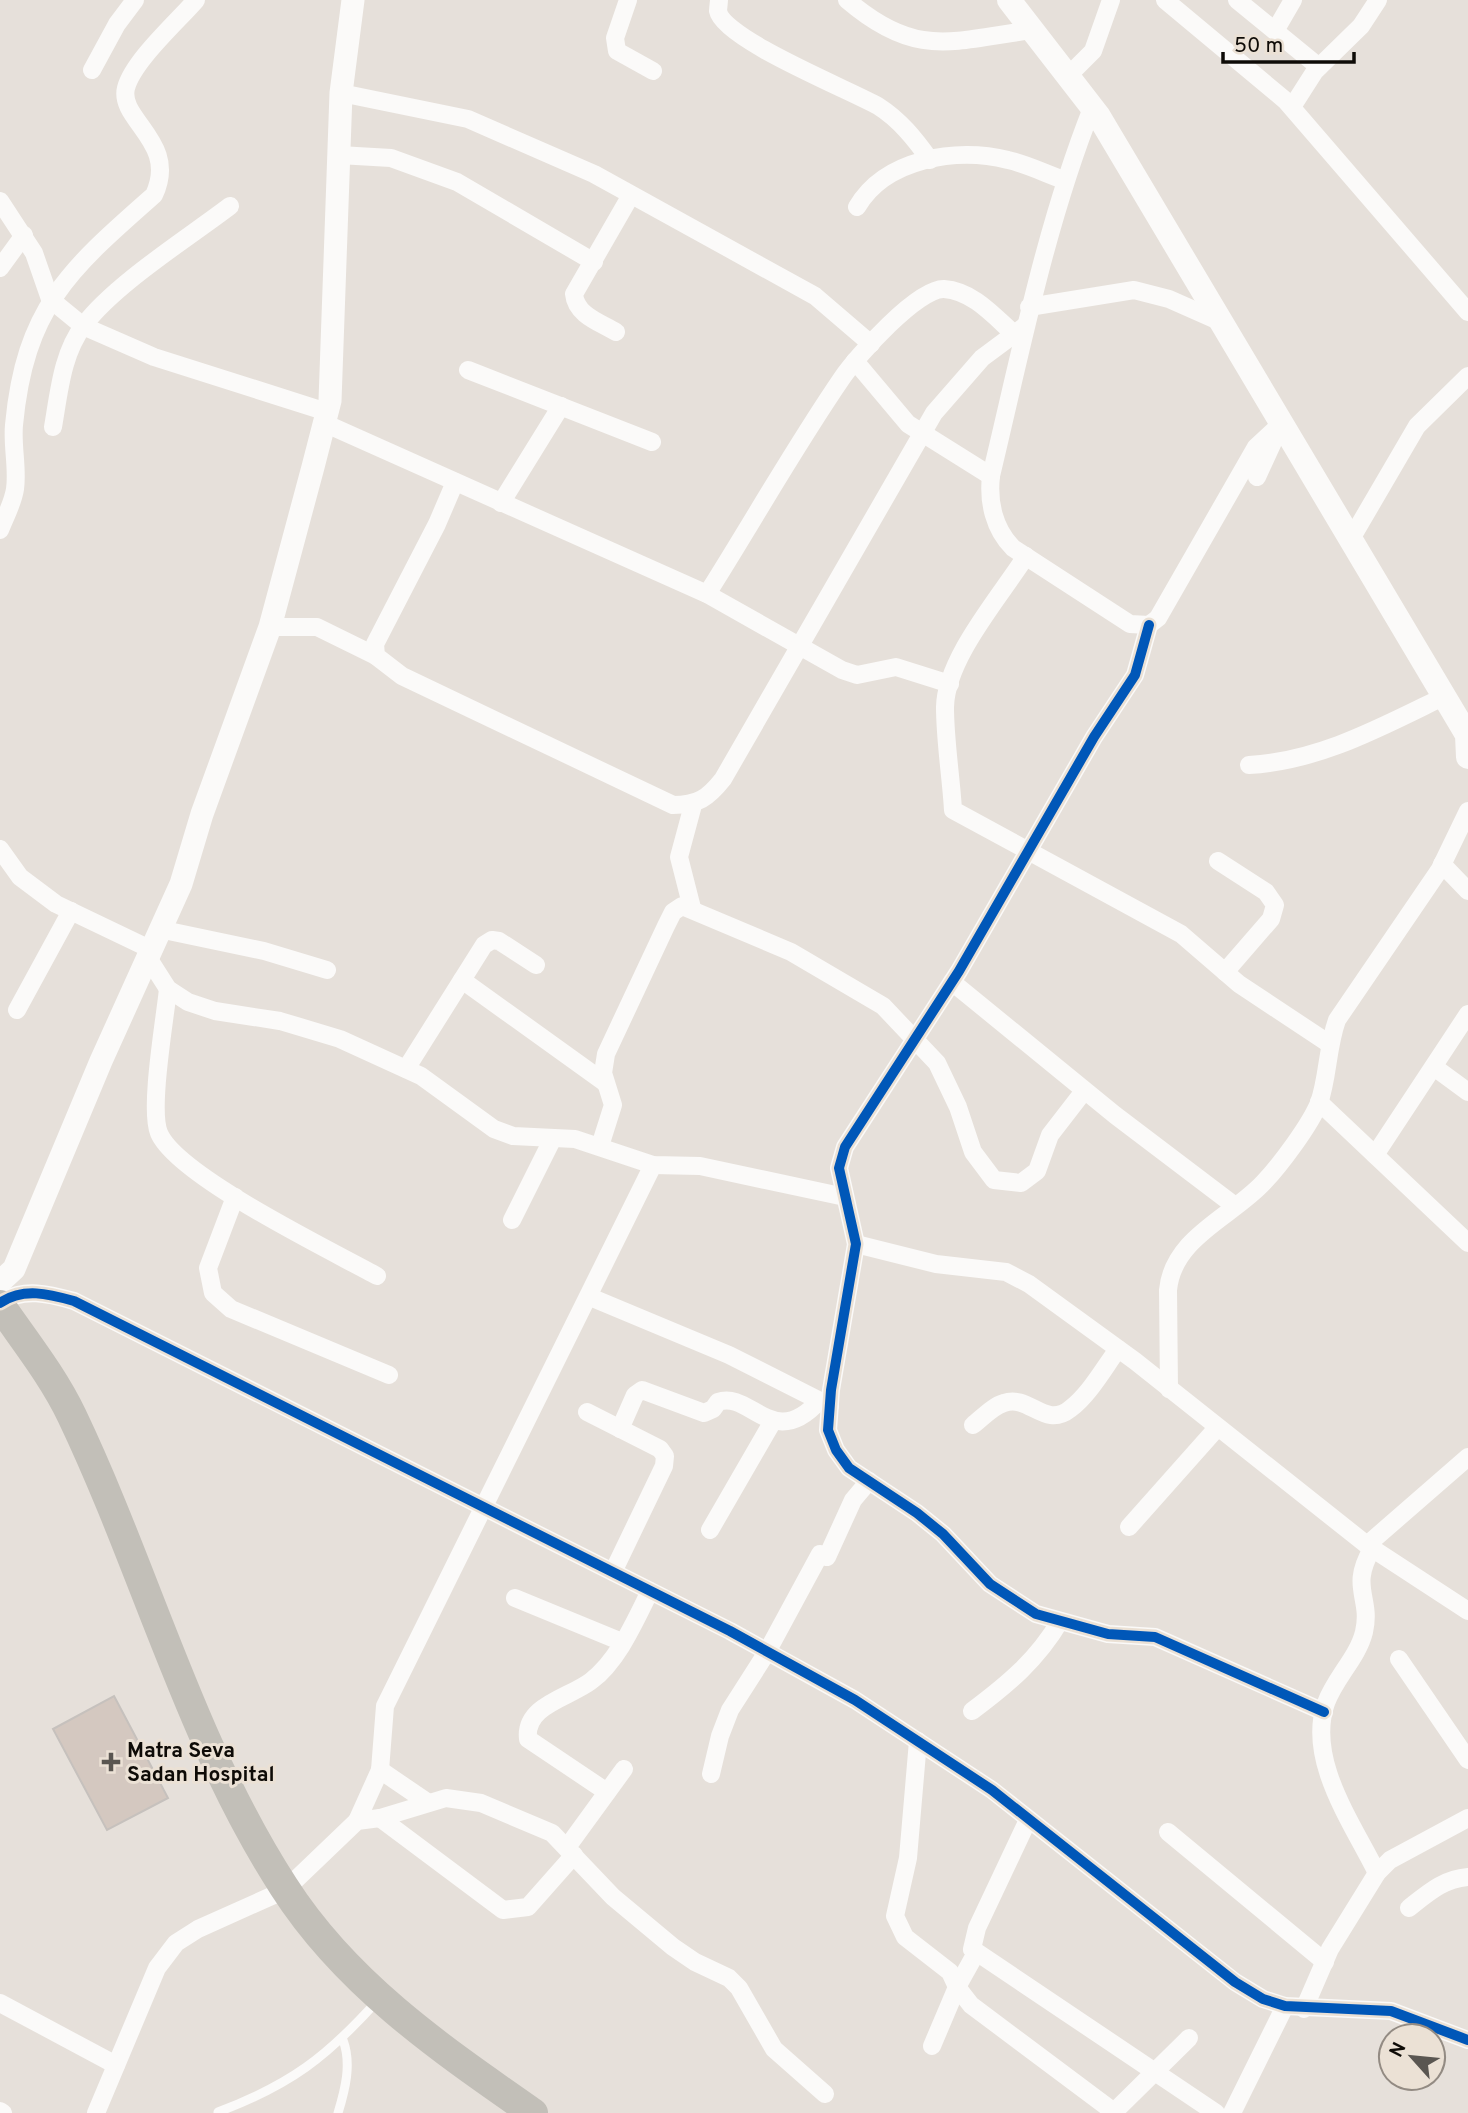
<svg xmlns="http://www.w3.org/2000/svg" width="1468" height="2113" font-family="Overpass,sans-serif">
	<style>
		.building { fill: #d4c8c0; stroke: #c6c1bd; stroke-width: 2 }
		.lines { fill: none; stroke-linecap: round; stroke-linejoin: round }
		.service { stroke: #fbfaf9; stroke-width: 9 }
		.minor { stroke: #fbfaf9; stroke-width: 18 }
		.tertiary { stroke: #fbfaf9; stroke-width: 23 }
		.secondary { stroke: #fbfaf9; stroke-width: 24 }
		.trunk { stroke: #c2bfb8; stroke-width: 30 }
		.cycleway-casing { stroke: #ebe1d5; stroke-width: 15 }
		.cycleway { stroke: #0057b8; stroke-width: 10 }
		.poi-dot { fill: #5a5651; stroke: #ebe1d5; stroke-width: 2.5 }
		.labels { text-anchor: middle; stroke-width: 6; stroke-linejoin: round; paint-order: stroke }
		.poi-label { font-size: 21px; font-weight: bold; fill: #0e0b07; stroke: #ebe1d5; text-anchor: start }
	</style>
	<rect width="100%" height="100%" fill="#e6e0da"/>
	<polygon class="building" points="114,1696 168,1798 107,1830 53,1729"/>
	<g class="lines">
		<g class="service">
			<path d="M218 2112C290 2085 327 2057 378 2000"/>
			<path d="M338 2113C345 2090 352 2064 343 2040"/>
		</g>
		<g class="minor">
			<polyline points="628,0 615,38 617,51 653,71"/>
			<path d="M719 0C719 1 718 10 718 11 723 39 850 90 878 106 900 120 915 139 930 160"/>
			<path d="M847 0C916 59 951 41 1032 30"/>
			<polyline points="1165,0 1286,101 1468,312"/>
			<polyline points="1237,0 1319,67"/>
			<polyline points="1275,31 1293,0"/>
			<polyline points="92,70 117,24 135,0"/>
			<polyline points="1068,76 1093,51 1111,0"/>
			<polyline points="341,93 468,119 594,174 815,296 871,344"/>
			<polyline points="1292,107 1315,71 1361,26 1378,0"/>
			<path d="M1092 108C1045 227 1021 351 991 476 988 502 994 529 1013 548L1130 624 1149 625 1158 618 1256 447 1282 423"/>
			<polyline points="339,155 391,158 457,182 594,262"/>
			<polyline points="0,201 34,253 50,299 83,326 154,357 327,412"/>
			<path d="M857 207C885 159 956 147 1008 160 1027 164 1046 174 1064 180"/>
			<polyline points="0,268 24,235"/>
			<polyline points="1029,307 1134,290 1169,299 1221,322"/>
			<path d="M616 332C599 322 576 315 574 294L631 195"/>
			<polyline points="855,361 908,424 991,476"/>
			<polyline points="468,370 652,442"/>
			<polyline points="324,423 707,594 842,670 857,675 896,667 950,684"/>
			<path d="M53 427C59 393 62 353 84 325 115 284 188 238 230 206"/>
			<polyline points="1257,477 1279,429"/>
			<path d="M455 482 437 524 375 644 376 656 402 676 673 805C698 805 708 798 723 779L934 413 982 358 1025 326"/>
			<polyline points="501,503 561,406"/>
			<path d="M0 530C5 517 13 503 15 489 18 469 12 446 14 425 25 307 70 269 154 195 179 142 118 120 126 88 133 61 177 22 196 0"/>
			<polyline points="1351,539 1417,426 1468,376"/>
			<path d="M1026 556C1000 597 946 658 945 707 945 741 951 776 953 810L1181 934 1239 984 1328 1043"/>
			<path d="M707 594C752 523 794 448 842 378 857 356 918 288 944 289 973 291 994 316 1014 334"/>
			<polyline points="1149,625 1135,675 1094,737 959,971 845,1147 839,1168 856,1244 831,1390 828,1430 836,1450 849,1468 917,1513 943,1534 990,1584 1036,1614 1108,1634 1155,1637 1324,1712"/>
			<polyline points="270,627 317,627 376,656"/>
			<path d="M1249 765C1320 761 1381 727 1445 696"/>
			<polyline points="0,849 20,877 56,904 150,949"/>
			<polyline points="1218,861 1266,892 1275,905 1271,919 1225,972"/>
			<polyline points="1442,864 1468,891"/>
			<polyline points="692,908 679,857 693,805"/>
			<polyline points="159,929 264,951 327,970"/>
			<polyline points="147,956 168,989 188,1002 215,1011 280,1021 340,1039 421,1076 494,1129 513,1136 575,1139 653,1165 700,1166 845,1197"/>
			<polyline points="462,980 604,1082"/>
			<polyline points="952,982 1115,1115 1235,1206"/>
			<path d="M168 989C165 1019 149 1109 159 1133 177 1176 332 1251 377 1276"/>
			<polyline points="17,1010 71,911"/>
			<polyline points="1434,1067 1468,1092"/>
			<polyline points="406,1069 484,945 492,940 499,941 536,965"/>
			<polyline points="1319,1102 1468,1243"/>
			<polyline points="600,1146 613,1105 603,1073 606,1054 666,926 673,912 682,906 791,952 883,1006 937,1063 958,1107 973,1152 994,1180 1021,1183 1037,1171 1050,1135 1084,1091"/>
			<polyline points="1375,1155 1468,1014"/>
			<polyline points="235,1197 208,1268 213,1293 231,1309 389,1375"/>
			<polyline points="512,1220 553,1138"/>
			<polyline points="856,1244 936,1264 1006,1272 1029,1284 1135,1361 1367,1545 1468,1611"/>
			<polyline points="590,1297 729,1355 830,1406"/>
			<path d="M0 1303C23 1287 49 1294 74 1301L730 1631 855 1700 992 1790 1235 1982 1263 1999 1285 2006 1391 2011 1468 2040"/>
			<path d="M1169 1389 1168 1290C1173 1237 1232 1217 1264 1182 1281 1164 1310 1125 1319 1103 1328 1078 1327 1048 1337 1020L1440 869 1468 811"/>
			<polyline points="587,1412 660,1449 665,1456 664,1466 613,1572"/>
			<path d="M973 1425C982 1418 993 1406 1004 1403 1029 1394 1045 1429 1070 1409 1089 1395 1104 1368 1118 1349"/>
			<path d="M620 1429 635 1395 642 1390 704 1413 713 1409 718 1402C750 1390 773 1452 819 1401"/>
			<polyline points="1129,1527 1217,1428"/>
			<polyline points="710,1530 773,1421"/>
			<polyline points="1367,1545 1468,1457"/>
			<path d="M1372 1549C1349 1588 1372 1597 1364 1632 1358 1657 1335 1678 1326 1703 1306 1760 1353 1824 1377 1873"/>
			<polyline points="827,1557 853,1500 869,1481"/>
			<polyline points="515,1598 622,1642"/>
			<polyline points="1399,1659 1468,1760"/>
			<path d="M972 1711C1008 1684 1037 1660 1060 1621"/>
			<polyline points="918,1741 908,1858 895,1916 905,1937 950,1972 957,1987 971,2005 1114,2112"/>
			<polyline points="380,1770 385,1706 653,1165"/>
			<polyline points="711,1774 720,1736 730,1710 767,1652 820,1554"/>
			<path d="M607 1792 528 1739C524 1705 569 1698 591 1681 618 1661 635 1621 650 1591"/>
			<polyline points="380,1818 503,1910 528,1907 574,1855"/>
			<polyline points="1028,1820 977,1928 972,1949 1216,2113"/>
			<polyline points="357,1821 380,1770 427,1802"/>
			<polyline points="1168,1832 1325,1962"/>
			<polyline points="568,1846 624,1769"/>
			<path d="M1409 1908C1428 1893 1443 1879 1468 1877"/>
			<polyline points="0,2003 116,2065"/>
			<polyline points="1304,2009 1330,1949 1377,1873 1390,1860 1468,1818"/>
			<polyline points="932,2046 957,1987 976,1953"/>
			<polyline points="0,2111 3,2113"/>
			<polyline points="96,2113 157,1968 176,1943 198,1929 285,1890 357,1821 380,1818 446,1798 481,1803 552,1833 613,1897 673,1947 695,1962 729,1978 739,1988 774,2049 825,2094"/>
			<polyline points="1113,2113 1189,2038"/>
			<polyline points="1232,2113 1285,2006"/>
		</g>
		<polyline class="tertiary" points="0,1282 14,1269 101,1061 181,884 202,814 270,627 313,467 330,401 341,93 353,0"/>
		<polyline class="secondary" points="1009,0 1098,115 1463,728 1467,735 1468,757"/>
		<path class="trunk" d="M0 1305C24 1340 53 1376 72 1416 146 1571 190 1742 284 1887 346 1984 441 2049 533 2113"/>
		<defs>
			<g id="cycleway">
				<polyline points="1149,625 1135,675 1094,737 959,971 845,1147 839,1168 856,1244 831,1390 828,1430 836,1450 849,1468 917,1513 943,1534 990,1584 1036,1614 1108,1634 1155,1637 1324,1712"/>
				<path d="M0 1303C23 1287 49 1294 74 1301L730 1631 855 1700 992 1790 1235 1982 1263 1999 1285 2006 1391 2011 1468 2040"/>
			</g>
		</defs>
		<use href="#cycleway" class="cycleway-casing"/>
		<use href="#cycleway" class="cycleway"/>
	</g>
	<path class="poi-dot" d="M107.5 1751.5h7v7h7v7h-7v7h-7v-7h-7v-7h7z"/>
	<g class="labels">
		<g class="poi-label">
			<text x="127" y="1757">Matra Seva<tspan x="127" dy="24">Sadan Hospital</tspan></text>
		</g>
	</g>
	<g transform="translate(1412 2057) rotate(297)"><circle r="33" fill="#ebe1d5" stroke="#938b83" stroke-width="2"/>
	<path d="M0-5L12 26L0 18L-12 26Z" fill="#5a5651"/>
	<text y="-10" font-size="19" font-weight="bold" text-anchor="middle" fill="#0e0b07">N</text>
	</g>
	<path d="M1223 52v10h131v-10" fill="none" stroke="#0e0b07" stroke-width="3.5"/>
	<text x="1234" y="52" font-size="21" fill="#0e0b07" stroke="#ebe1d5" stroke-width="5" paint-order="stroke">50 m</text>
</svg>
